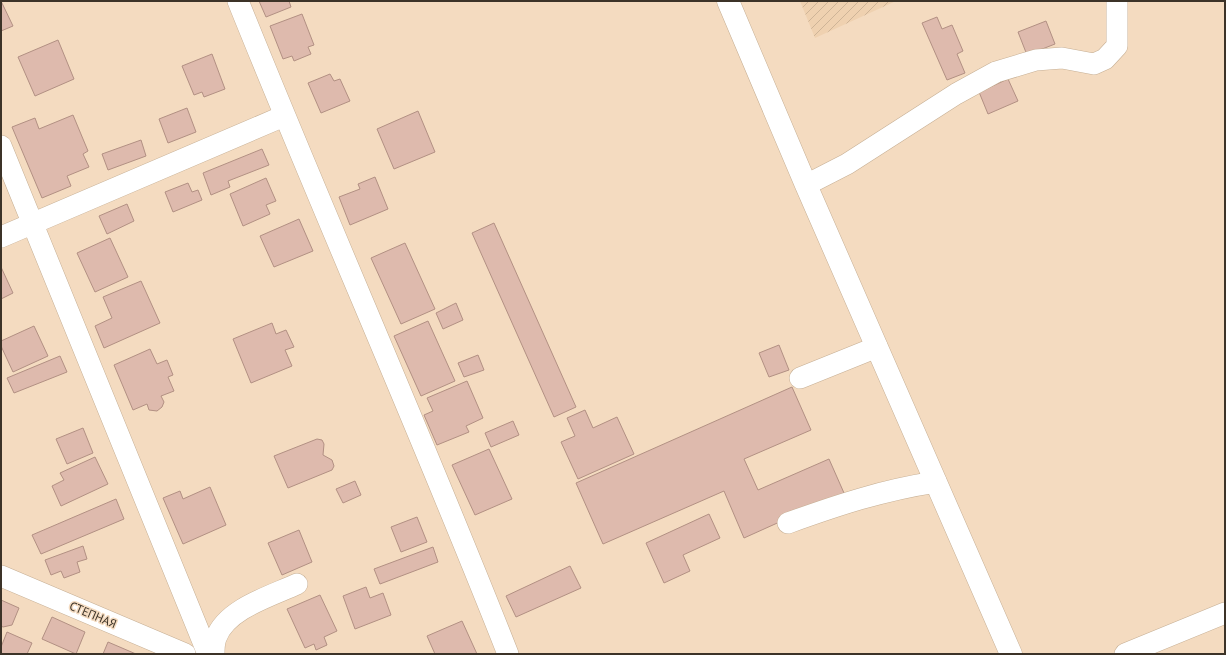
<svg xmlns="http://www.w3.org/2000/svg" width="1226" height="655" font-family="'PT Sans',sans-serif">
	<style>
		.industrial { fill: url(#industrial-furrows) }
		.building { fill: #debaad; stroke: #b29083 }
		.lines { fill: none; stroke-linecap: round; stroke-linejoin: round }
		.street-casing { stroke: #c6af94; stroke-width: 22 }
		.secondary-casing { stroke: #c6af94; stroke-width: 23 }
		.street { stroke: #fff; stroke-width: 21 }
		.secondary { stroke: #fff; stroke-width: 22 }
		.labels { text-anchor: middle; stroke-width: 3; stroke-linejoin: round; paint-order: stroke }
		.street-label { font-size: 12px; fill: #3c3328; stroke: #f4dbc0 }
	</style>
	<defs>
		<pattern id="industrial-furrows" width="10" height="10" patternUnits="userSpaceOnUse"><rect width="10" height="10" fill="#efd1b0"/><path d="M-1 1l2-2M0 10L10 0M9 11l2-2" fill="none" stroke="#ceb497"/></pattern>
	</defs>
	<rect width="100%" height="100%" fill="#f4dbc0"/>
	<polygon class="industrial" points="800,1 896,1 815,38"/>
	<g class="building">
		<polygon points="1,1 13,26 1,31"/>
		<polygon points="259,1 289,1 291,7 266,17"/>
		<polygon points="302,14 314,45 308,47 311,54 294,61 292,56 283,59 270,26"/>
		<polygon points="937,17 942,29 952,25 963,51 957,54 965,73 947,80 922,23"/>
		<polygon points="1046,21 1055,44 1027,55 1018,32"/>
		<polygon points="58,40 74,79 35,96 18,57"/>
		<polygon points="212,54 225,89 204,97 202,92 194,95 182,66"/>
		<polygon points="330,74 334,81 340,79 350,101 321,113 308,83"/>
		<polygon points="1008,79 1018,101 988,114 979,92"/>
		<polygon points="187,108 196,132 168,143 159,119"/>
		<polygon points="418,111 435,152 394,169 377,129"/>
		<polygon points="73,115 88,151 83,154 89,167 67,176 71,186 42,198 12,127 35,118 39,129"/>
		<polygon points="141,140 146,156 108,170 102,154"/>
		<polygon points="262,149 269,165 228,181 230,187 211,195 203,173"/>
		<polygon points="375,177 388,209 350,225 339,197 360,189 358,184"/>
		<polygon points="266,178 276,201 266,205 270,214 243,226 230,194"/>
		<polygon points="188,183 192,192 198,190 202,200 173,212 165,192"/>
		<polygon points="127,204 134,221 107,234 99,216"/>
		<polygon points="299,219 313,251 274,267 260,236"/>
		<polygon points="494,223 576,407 554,417 472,233"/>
		<polygon points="110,238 128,277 95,292 77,253"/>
		<polygon points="405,243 435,309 401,324 371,258"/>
		<polygon points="1,267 13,293 1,299"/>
		<polygon points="141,281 160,323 104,348 95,326 112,318 103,297"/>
		<polygon points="456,303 463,320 443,329 436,313"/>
		<polygon points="428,321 455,381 421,396 394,336"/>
		<polygon points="272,323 276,334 286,330 294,347 285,350 292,366 251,383 233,339"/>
		<polygon points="34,326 48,356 13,372 1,346 1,341"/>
		<polygon points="779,345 789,370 769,377 759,353"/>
		<polygon points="150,349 157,364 167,360 173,375 168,377 174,391 161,396 164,402 162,407 157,411 149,410 147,404 133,410 114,365"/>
		<polygon points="478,355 484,370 464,377 458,363"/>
		<polygon points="60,356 67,372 14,393 7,378"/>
		<polygon points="467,381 483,418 466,426 469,432 437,445 424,415 433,411 427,398"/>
		<polygon points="792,387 811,430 744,459 758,490 829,459 844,493 744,538 724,491 603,544 576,483"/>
		<polygon points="585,410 593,428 617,417 634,454 578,479 561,442 575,436 567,418"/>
		<polygon points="513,421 519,435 491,447 485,433"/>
		<polygon points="83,428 93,453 67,464 56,439"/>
		<polygon points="317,439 322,440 324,444 323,455 332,460 334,466 332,470 288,488 274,456"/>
		<polygon points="489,449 512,499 475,515 452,465"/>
		<polygon points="95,457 108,484 61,506 52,486 64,480 60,473"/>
		<polygon points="355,481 361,495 343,503 336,489"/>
		<polygon points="210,487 226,525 183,544 163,498 180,491 183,499"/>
		<polygon points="116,499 124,519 41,554 32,535"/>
		<polygon points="709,514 720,538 683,555 690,571 664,583 646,543"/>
		<polygon points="417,517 427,542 401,552 391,527"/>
		<polygon points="299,530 312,562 282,575 268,543"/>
		<polygon points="83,546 87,559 77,562 80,572 64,578 61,571 51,575 45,560"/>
		<polygon points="433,547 438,562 380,584 374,569"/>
		<polygon points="570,566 581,588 516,617 506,596"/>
		<polygon points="366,587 370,598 383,593 391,615 355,629 343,596"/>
		<polygon points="320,595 337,631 324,637 327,645 316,650 314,644 305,648 287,609"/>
		<polygon points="1,600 19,608 12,625 3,627 1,626"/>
		<polygon points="52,617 85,632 76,654 42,639"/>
		<polygon points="462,621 477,654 435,654 427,636"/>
		<polygon points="7,632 32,643 27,654 1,654 1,647"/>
		<polygon points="108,642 136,654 103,654"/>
	</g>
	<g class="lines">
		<defs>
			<g id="street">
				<path d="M238 1C326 220 422 435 508 654"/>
				<polyline points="1,146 208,654"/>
				<polyline points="806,185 847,164 956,94 996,72 1036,60 1062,58 1094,64 1105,59 1117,46 1117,1"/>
				<polyline points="1,237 284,116"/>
				<polyline points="800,378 877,347"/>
				<path d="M788 523C838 505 883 490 936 482"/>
				<polyline points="1,576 185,654"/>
				<path d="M214 654C214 649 214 643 216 638 226 609 271 596 297 584"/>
				<polyline points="1125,654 1225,613"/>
			</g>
			<polyline id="secondary" points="728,1 806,185 1011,654"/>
		</defs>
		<use href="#street" class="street-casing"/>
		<use href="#secondary" class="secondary-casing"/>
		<use href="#street" class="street"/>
		<use href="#secondary" class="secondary"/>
	</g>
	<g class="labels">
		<g class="street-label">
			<text transform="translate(93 615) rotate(23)" y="4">СТЕПНАЯ</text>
		</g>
	</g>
	<rect width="1226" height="655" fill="none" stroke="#3c3328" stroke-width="4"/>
</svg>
